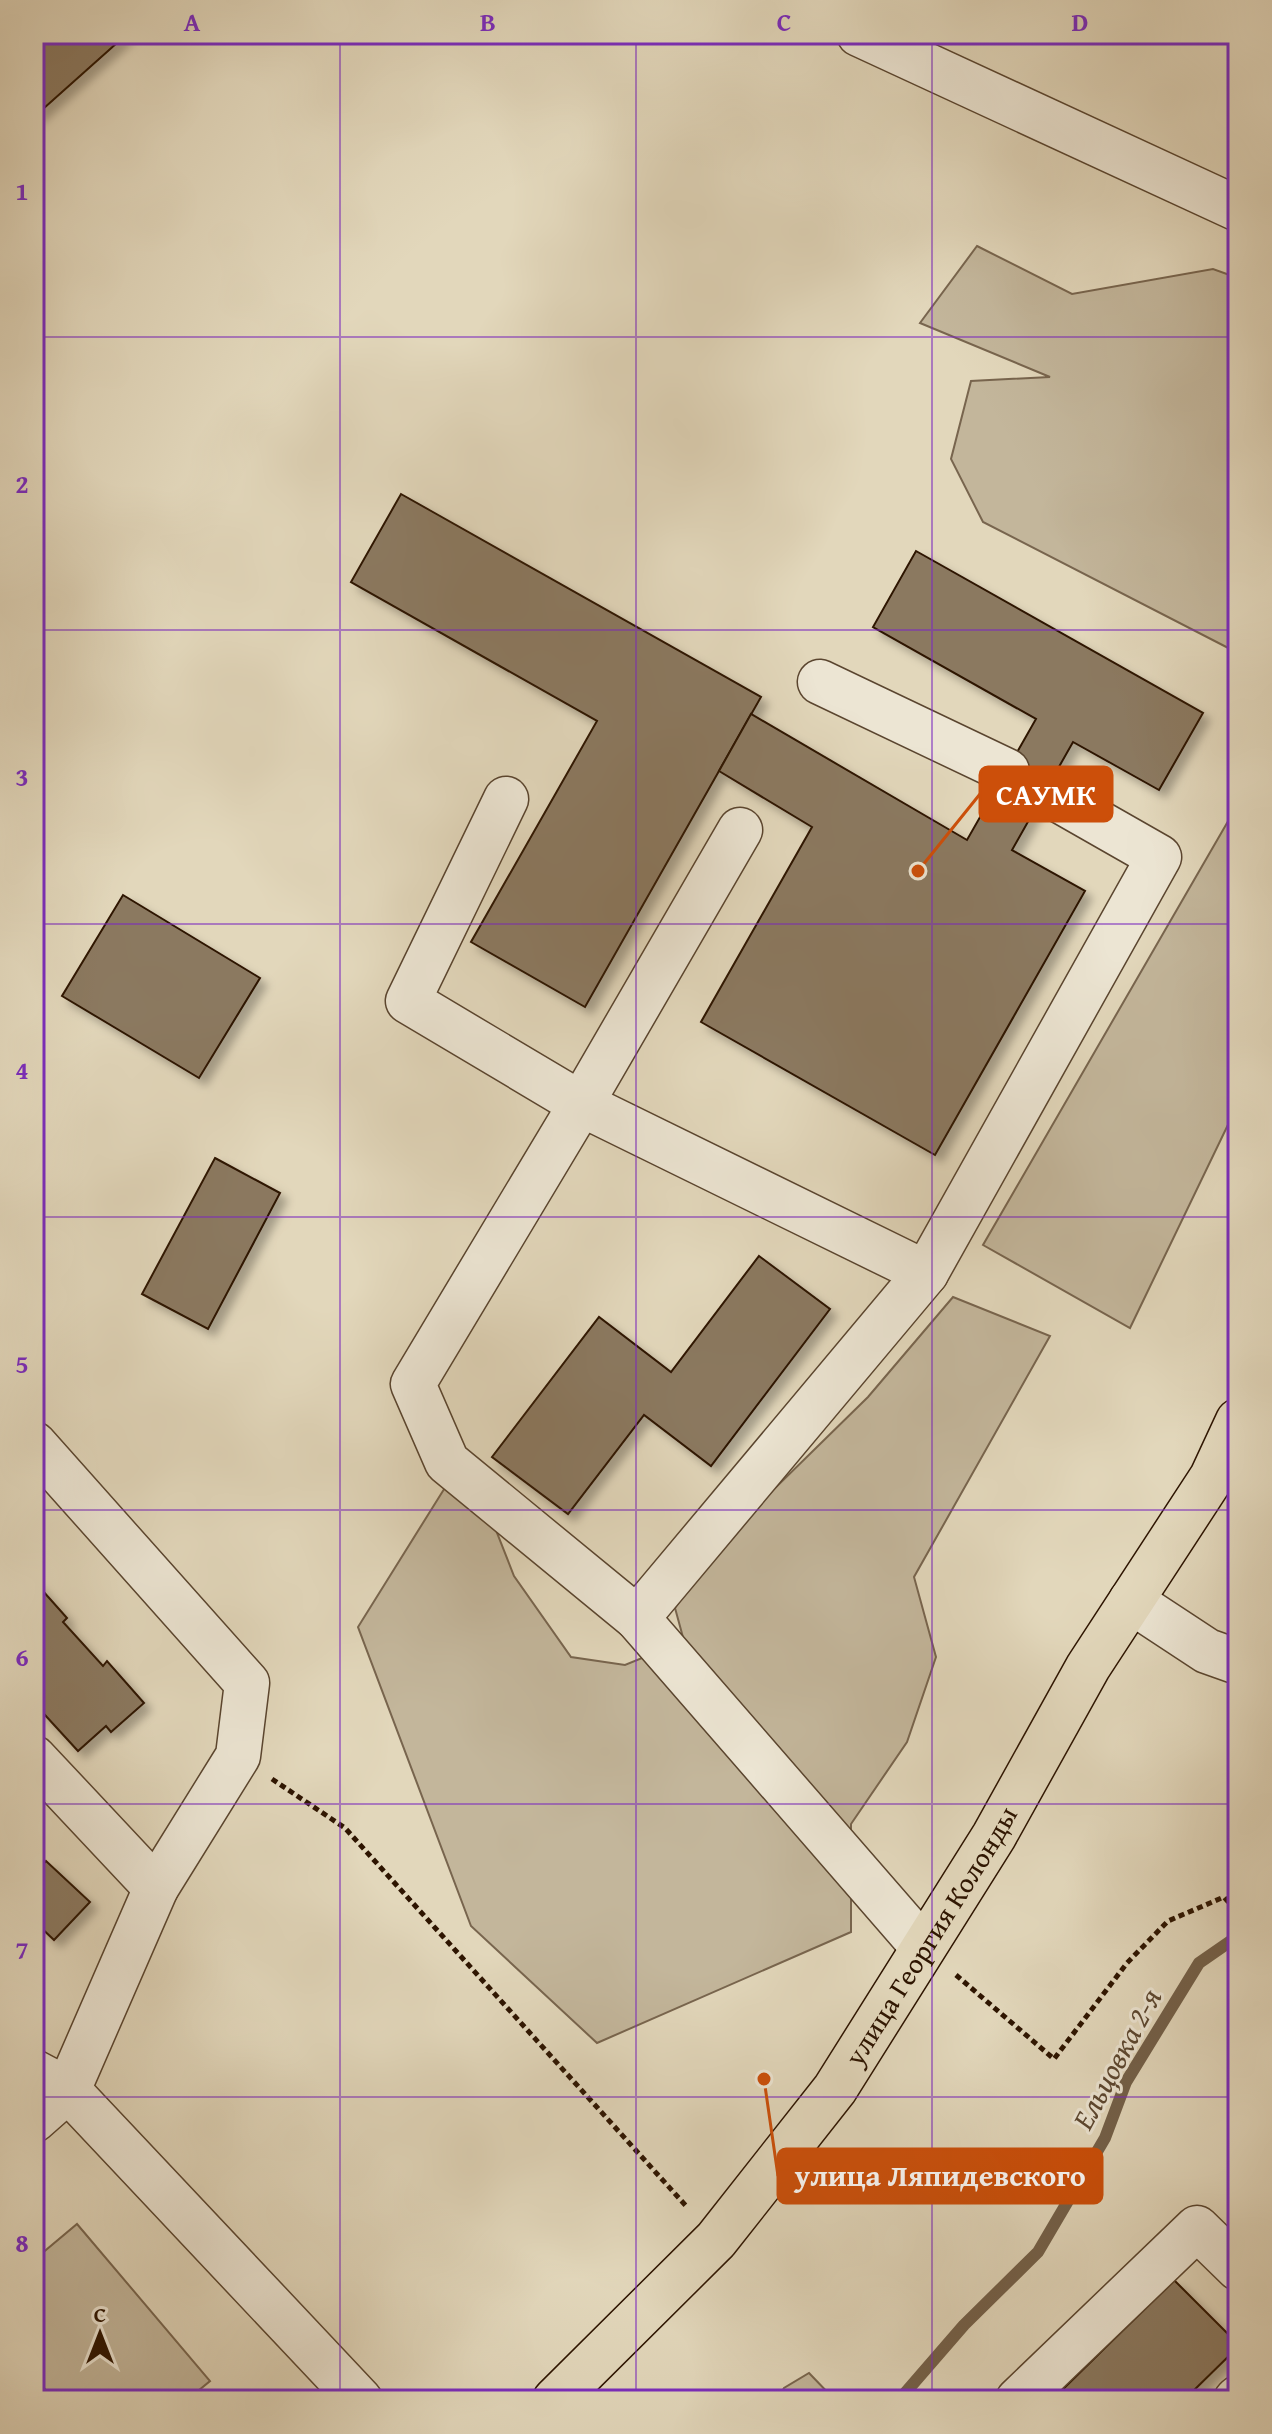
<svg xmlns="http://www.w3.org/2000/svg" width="1272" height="2434" font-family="'Gentium Book Plus',serif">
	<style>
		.green { fill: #c3b69b; stroke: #78654e; stroke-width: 2 }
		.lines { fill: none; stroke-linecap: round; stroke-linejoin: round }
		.stream { stroke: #74614a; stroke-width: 12 }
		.building { fill: #8b7961; stroke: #2d1400; stroke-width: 2; filter: url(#shadow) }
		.minor-casing { stroke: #5a452f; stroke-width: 47 }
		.major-casing { stroke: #2d1400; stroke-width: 47 }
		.path { stroke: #2d1400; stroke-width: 5; stroke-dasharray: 6 4; stroke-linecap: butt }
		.minor { stroke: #ece5d3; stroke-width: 44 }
		.major { stroke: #e2d7bb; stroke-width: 44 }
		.grid { fill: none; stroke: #7b2cbf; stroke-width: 2; stroke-opacity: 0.55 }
		.labels { text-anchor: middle; stroke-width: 6; stroke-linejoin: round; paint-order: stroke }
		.street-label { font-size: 28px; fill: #2d1400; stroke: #ece5d3 }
		.water-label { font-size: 30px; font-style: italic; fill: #5d4831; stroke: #ece5d3 }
		.leader { fill: none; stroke: #cc4f0a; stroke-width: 3 }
		.callout-dot { fill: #cc4f0a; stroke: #ece5d3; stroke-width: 3 }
		.callout { fill: #cc4f0a; stroke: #cc4f0a; stroke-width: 3 }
		.callout-label { font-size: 30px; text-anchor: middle; font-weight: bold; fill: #fff }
		.neatline { fill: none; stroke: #7b2cbf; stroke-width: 3 }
		.grid-label { font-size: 26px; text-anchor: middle; font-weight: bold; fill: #7b2cbf }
	</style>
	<defs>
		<filter id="shadow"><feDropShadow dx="7" dy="7" stdDeviation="4" flood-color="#0004"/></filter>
	</defs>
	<rect width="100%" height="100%" fill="#e2d7bb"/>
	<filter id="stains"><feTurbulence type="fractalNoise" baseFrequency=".0025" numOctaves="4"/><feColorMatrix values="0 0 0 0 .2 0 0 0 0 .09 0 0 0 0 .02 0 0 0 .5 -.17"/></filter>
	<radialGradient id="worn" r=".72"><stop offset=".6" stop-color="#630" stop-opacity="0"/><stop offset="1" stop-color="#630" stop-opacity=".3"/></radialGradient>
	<g class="green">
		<polygon points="977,246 1072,294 1213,269 1238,278 1238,653 983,522 951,459 971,381 1050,377 920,323"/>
		<polygon points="1238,804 1238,1104 1130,1328 983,1245"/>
		<polygon points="953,1297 1050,1336 914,1577 936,1657 907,1742 851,1824 851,1932 597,2043 471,1926 358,1627 446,1486 488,1510 514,1576 571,1657 625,1665 684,1641 675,1608 717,1545 868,1397"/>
		<polygon points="77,2224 210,2381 187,2400 54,2400 34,2376 34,2260"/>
		<polygon points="809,2373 835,2400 777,2400 784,2388"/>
	</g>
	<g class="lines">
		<polyline class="stream" points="899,2400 964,2325 1038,2252 1105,2138 1126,2082 1199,1963 1238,1936"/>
	</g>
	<g class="building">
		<polygon points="34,34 127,34 34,117"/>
		<polygon points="401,494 761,697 585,1007 471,942 597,721 351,582"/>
		<polygon points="916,551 1203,713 1159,790 1073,742 1012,850 1085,891 935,1155 701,1022 812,827 719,771 751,714 967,840 1036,719 873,627"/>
		<polygon points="123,895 260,978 199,1078 62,996"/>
		<polygon points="215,1158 280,1193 208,1329 142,1294"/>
		<polygon points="759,1256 830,1309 711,1466 644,1415 568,1514 492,1457 599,1317 671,1372"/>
		<polygon points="34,1581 67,1618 63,1622 103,1666 107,1661 144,1703 111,1732 106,1726 78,1751 34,1703"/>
		<polygon points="46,1861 90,1902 54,1940 34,1921 34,1874"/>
		<polygon points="1174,2280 1238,2344 1238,2347 1184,2400 1052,2400"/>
	</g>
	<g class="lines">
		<defs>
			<g id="minor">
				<polyline points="859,34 1238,209"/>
				<polyline points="820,682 1007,771"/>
				<polyline points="506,799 408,1001 581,1104 740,830"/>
				<polyline points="34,1444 247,1683 238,1756 156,1888"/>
				<polyline points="1131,1601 1207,1651 1238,1662"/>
				<polyline points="637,1618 447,1462 413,1384 581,1104 926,1273"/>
				<polyline points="34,1758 156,1888 68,2090 360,2400"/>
				<polyline points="923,1947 637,1618 926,1273 1159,857 1045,792"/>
				<polyline points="34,2072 68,2090 34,2120"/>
				<polyline points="1018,2400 1197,2228 1238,2268"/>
				<polyline points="1236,2400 1238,2398"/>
			</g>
			<g id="major">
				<path id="s1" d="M555 2400 716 2240 835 2089 994 1836 1088 1667 1212 1477 1238 1421"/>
			</g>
		</defs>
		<use href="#minor" class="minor-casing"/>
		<use href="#major" class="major-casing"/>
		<g class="path">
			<polyline points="272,1779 345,1828 687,2207"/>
			<polyline points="956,1975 1054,2059 1127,1963 1168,1921 1224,1897 1238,1913"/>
		</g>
		<use href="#minor" class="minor"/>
		<use href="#major" class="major"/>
	</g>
	<path class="grid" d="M340 34V2400M636 34V2400M932 34V2400M34 337H1238M34 630H1238M34 924H1238M34 1217H1238M34 1510H1238M34 1804H1238M34 2097H1238"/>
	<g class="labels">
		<g class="street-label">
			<text dy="10" stroke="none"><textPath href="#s1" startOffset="600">улица Георгия Колонды</textPath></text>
		</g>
		<g class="water-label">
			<text transform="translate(1117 2059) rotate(-62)" y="10">Ельцовка 2-я</text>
		</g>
	</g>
	<path class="leader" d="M918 871L980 794M764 2079L778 2176"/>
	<g class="callout-dot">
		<circle cx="918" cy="871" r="8"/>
		<circle cx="764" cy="2079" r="8"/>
	</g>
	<g class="callout">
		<rect x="980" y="767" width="132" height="54" rx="8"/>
		<rect x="778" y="2149" width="324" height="54" rx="8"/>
	</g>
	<g class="callout-label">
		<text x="1046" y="805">САУМК</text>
		<text x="940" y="2186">улица Ляпидевского</text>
	</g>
	<rect width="1272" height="2434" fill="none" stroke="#e2d7bb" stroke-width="88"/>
	<g transform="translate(100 2334)" stroke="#ece5d3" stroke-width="6" paint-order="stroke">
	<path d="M0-6L14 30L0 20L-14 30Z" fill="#2d1400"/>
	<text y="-12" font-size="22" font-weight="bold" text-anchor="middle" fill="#2d1400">С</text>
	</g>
	<rect x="44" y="44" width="1184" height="2346" class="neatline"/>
	<g class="grid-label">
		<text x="192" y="31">A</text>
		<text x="488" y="31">B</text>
		<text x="784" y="31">C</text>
		<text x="1080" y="31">D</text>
		<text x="22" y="200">1</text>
		<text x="22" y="493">2</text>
		<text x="22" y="786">3</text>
		<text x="22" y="1079">4</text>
		<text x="22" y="1373">5</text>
		<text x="22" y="1666">6</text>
		<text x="22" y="1959">7</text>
		<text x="22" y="2252">8</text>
	</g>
	<rect width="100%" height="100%" filter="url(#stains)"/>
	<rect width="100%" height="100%" fill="url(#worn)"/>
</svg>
